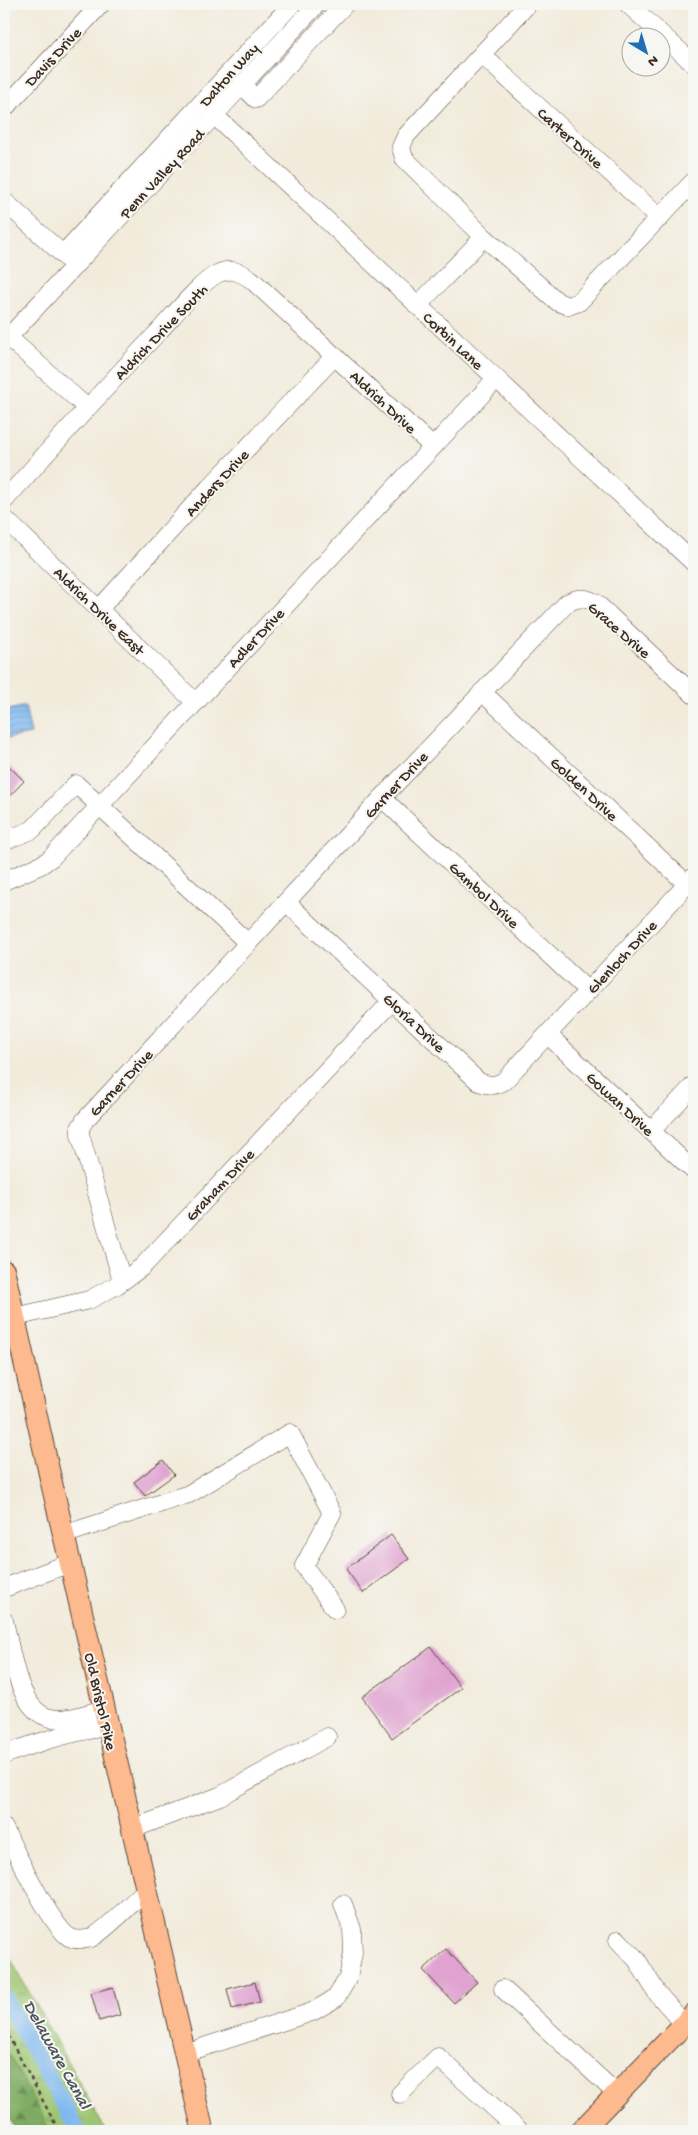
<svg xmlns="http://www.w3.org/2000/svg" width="698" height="2135" font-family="'Gochi Hand',sans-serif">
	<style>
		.forest { fill: url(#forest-firs); stroke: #5c6a40 }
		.park { fill: url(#park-tufts); stroke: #6c7848 }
		.water { fill: url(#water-rules); stroke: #5c7186 }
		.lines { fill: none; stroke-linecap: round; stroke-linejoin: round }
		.canal { stroke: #7eb8ef; stroke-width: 16 }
		.building { fill: #e0a3d1 }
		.minor-casing { stroke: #56473a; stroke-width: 19 }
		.major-casing { stroke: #56473a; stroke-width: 23 }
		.path { stroke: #56473a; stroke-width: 2.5; stroke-dasharray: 4 4; stroke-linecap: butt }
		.minor { stroke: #fff; stroke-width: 18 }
		.major { stroke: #fcba8e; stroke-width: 21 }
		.labels { text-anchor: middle; stroke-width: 4; stroke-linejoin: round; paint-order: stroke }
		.street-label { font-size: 16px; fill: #3b2a1e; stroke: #f6f6f2 }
		.water-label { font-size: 18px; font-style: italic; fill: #4f555d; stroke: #f6f6f2 }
	</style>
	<defs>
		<pattern id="forest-firs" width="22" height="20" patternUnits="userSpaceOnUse" patternTransform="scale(1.25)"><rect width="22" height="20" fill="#7eab63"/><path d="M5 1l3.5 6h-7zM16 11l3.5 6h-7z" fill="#688b51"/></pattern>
		<pattern id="park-tufts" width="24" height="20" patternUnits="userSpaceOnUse" patternTransform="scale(1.25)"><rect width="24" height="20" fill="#9dc671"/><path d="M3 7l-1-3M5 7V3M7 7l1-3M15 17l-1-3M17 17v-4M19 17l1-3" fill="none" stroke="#81a15c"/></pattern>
		<pattern id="water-rules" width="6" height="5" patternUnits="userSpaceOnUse" patternTransform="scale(1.25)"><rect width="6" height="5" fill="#7eb8ef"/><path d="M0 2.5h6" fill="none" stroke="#6896c1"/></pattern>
	</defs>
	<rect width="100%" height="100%" fill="#f6f6f2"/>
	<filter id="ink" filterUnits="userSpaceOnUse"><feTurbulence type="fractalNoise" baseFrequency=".02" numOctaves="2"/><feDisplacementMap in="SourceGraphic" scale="10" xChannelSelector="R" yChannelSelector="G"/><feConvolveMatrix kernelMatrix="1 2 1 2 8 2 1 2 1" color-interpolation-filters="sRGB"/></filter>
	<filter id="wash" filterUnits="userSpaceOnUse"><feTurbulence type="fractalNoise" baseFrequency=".0096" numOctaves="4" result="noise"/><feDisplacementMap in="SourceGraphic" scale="20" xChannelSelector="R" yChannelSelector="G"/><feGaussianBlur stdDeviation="1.12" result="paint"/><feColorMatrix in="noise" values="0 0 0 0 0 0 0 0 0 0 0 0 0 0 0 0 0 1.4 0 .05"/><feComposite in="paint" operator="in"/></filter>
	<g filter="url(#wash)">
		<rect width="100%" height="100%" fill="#f2ebdb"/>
		<polygon class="forest" points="4,2038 55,2131 16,2131 10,2119 4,2122"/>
		<polygon class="park" points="4,1947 106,2131 50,2131 4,2045"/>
		<polygon class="water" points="25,706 31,734 4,739 4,711"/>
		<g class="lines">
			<polyline class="canal" points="4,1997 78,2131"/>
		</g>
		<g id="blocks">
			<g class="building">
				<polygon points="4,761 24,781 4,802"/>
				<polygon points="163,1460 174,1475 145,1496 134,1482"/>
				<polygon points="391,1535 409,1559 363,1593 346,1569"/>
				<polygon points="431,1647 461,1688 392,1738 362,1697"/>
				<polygon points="446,1949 477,1982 454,2003 423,1970"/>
				<polygon points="255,1982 260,2002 232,2009 227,1989"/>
				<polygon points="113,1987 120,2015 99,2021 91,1993"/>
			</g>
		</g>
	</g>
	<g filter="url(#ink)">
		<use href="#blocks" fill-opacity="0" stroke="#56473a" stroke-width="1"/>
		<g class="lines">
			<defs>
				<g id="minor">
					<polyline points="528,4 406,136 401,147 404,158 484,237 558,302 568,306 579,302 694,181"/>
					<polyline points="628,4 694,64"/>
					<polyline points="482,55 660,218"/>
					<polyline points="242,85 256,99 345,4"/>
					<polyline points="4,109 101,4"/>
					<polyline points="215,116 694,563"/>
					<polyline points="4,201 71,262"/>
					<polyline points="63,254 292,4"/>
					<polyline points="417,306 484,237"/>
					<polyline points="8,337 87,408"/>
					<polyline points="4,342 317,4"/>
					<path d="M4 501C55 443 107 386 160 330 173 316 202 281 217 274 230 267 241 272 252 280L433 447"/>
					<polyline points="4,518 195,702"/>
					<polyline points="99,609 209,488 335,356"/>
					<polyline points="482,692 688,885"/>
					<polyline points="382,798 588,991"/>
					<polyline points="4,841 32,830 76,784 248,943"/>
					<polyline points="4,881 41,865 51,858 496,379"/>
					<path d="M286 902 479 1082C488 1085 495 1087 504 1081L694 877"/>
					<polyline points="548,1035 694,1171"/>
					<polyline points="651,1131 694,1085"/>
					<path d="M122 1281 80 1134V1128L85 1120 382 798 567 603C578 597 585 597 596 603L694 695"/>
					<polyline points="15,1317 89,1300 117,1285 142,1267 392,1001"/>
					<polyline points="63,1535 189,1494 290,1433 332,1513 304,1566 335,1609"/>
					<polyline points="4,1588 70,1563"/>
					<path d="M4 1621C11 1648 17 1707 47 1717 63 1723 88 1713 104 1709"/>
					<path d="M4 1755C38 1742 72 1731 108 1727"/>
					<path d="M4 1828C14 1849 52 1927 69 1937 75 1940 84 1940 91 1938 103 1933 135 1900 146 1890"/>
					<polyline points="132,1829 220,1796 327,1737"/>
					<polyline points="618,1940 637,1960 657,1993 685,2025"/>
					<polyline points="503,1989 617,2094"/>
					<polyline points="185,2053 312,2012 336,1998 348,1978 353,1953 352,1929 343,1904"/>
					<polyline points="400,2094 438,2057 520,2131"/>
				</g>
				<g id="major">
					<polyline points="4,1271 52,1485 203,2131"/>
					<polyline points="581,2131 694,2014"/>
				</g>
			</defs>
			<use href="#minor" class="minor-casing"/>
			<use href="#major" class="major-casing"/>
			<polyline class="path" points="4,2028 59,2131"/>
			<use href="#minor" class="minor"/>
			<use href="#major" class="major"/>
		</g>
	</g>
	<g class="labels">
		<g class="street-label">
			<text transform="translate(52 56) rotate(-47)" y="6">Davis Drive</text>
			<text transform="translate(228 74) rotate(-48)" y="6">Dalton Way</text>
			<text transform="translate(571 137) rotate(42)" y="6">Carter Drive</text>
			<text transform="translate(161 173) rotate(-47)" y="6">Penn Valley Road</text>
			<text transform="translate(160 331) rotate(-46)" y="6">Aldrich Drive South</text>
			<text transform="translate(454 340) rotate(43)" y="6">Corbin Lane</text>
			<text transform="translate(384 401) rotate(43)" y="6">Aldrich Drive</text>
			<text transform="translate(216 482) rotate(-47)" y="6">Anders Drive</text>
			<text transform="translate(100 610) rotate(44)" y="6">Aldrich Drive East</text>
			<text transform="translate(620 629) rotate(41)" y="6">Grace Drive</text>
			<text transform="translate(255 637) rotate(-47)" y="6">Adler Drive</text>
			<text transform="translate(395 784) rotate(-47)" y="6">Garner Drive</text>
			<text transform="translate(585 788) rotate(43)" y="6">Golden Drive</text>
			<text transform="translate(485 894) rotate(43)" y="6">Gambol Drive</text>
			<text transform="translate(621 956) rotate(-47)" y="6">Glenloch Drive</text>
			<text transform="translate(415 1022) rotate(43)" y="6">Gloria Drive</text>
			<text transform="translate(120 1082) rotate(-47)" y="6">Garner Drive</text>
			<text transform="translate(621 1103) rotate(43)" y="6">Gowan Drive</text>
			<text transform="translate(219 1184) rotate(-47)" y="6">Graham Drive</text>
			<text transform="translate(102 1701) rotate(77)" y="6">Old Bristol Pike</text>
		</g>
		<g class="water-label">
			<text transform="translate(58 2054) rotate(61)" y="6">Delaware Canal</text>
		</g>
	</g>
	<rect width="698" height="2135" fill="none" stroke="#f6f6f2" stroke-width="20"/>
	<g transform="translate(646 52) rotate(142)"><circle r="24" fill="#f6f6f2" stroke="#aba49d"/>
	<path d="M0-4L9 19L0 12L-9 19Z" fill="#1f6fb2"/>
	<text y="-8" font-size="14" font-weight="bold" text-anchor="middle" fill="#3b2a1e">N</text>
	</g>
</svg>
